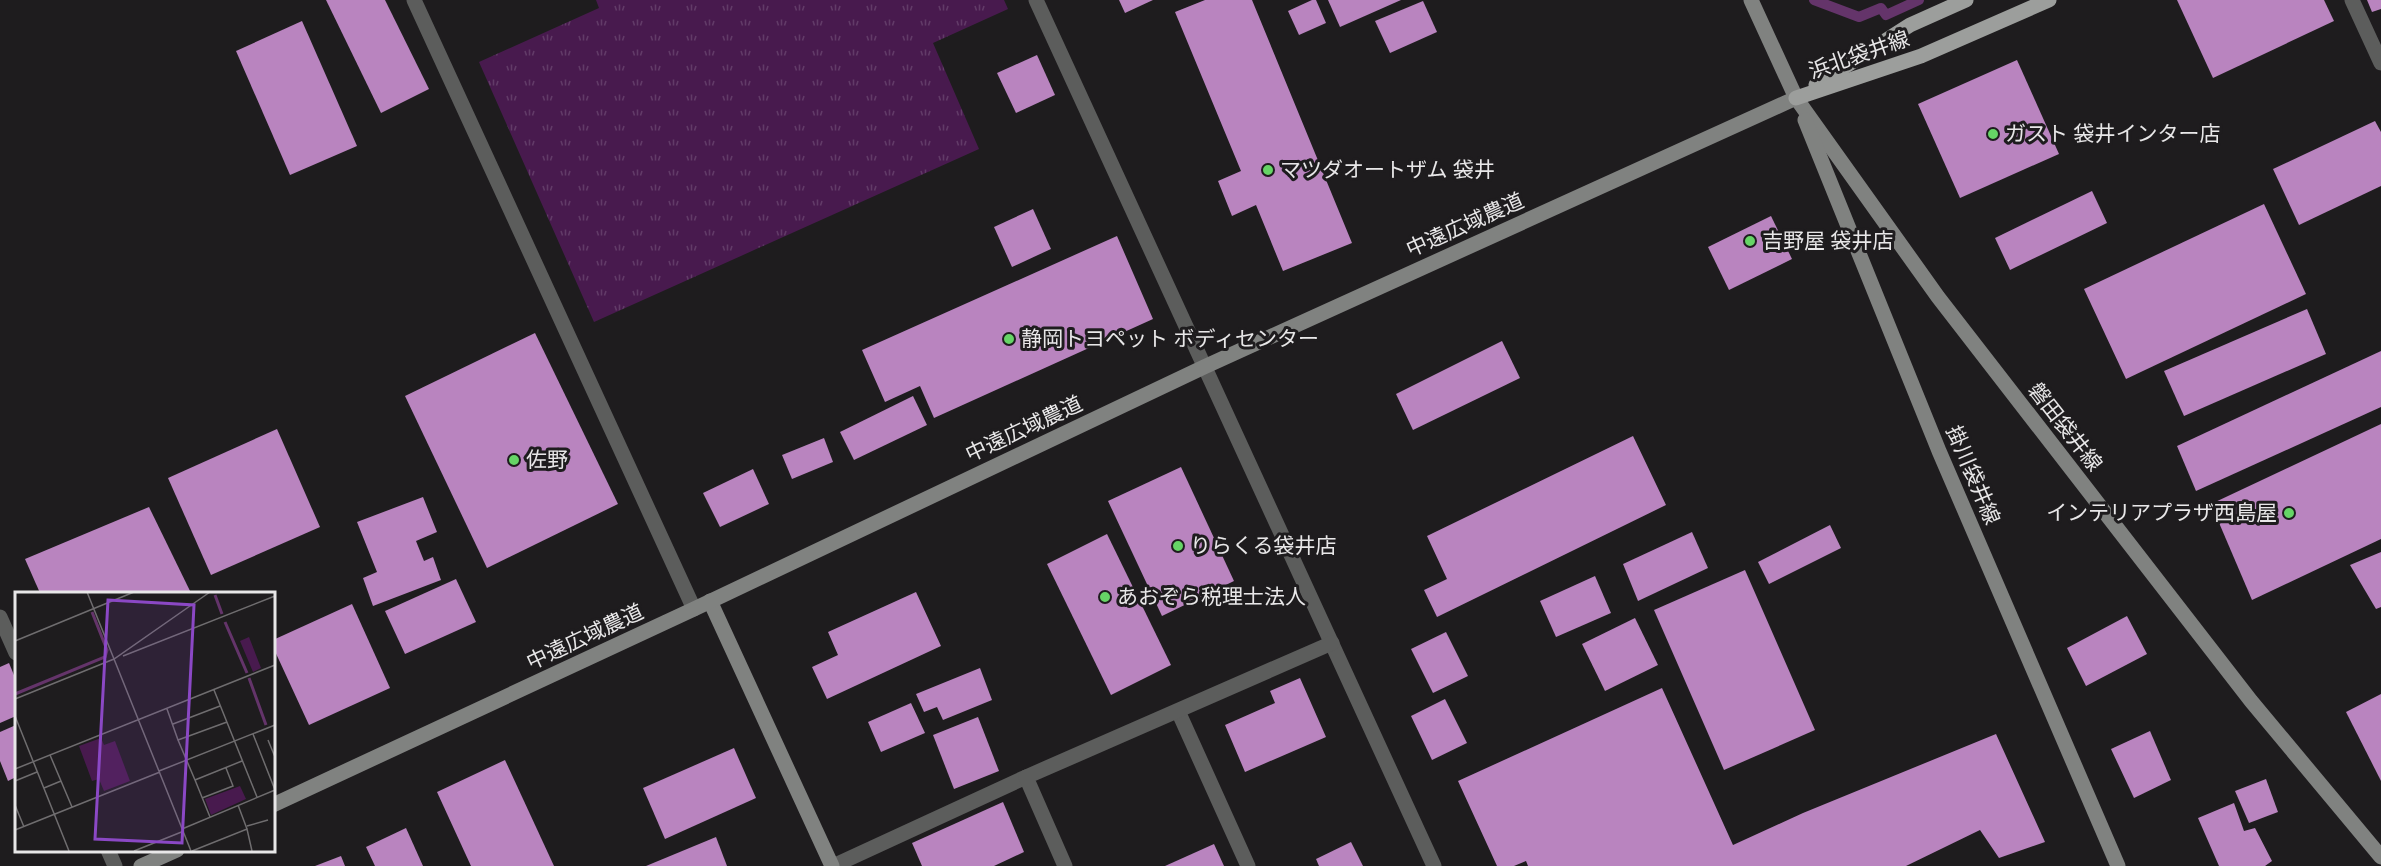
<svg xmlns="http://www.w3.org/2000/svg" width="2381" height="866" font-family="'Noto Sans','Noto Sans JP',sans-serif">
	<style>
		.grass { fill: url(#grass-tufts) }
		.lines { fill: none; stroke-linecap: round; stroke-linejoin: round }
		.stream { stroke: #64346a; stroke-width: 10 }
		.building { fill: #b984bf }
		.street { stroke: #5c5d5c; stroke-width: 15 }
		.secondary { stroke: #808280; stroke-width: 15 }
		.primary { stroke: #9c9e9c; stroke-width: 15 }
		.poi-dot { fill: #66d466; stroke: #1e1c1e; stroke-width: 2 }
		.labels { text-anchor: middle; stroke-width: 6; stroke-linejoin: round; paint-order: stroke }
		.street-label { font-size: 21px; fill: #e8e7e8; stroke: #1e1c1e }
		.poi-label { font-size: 21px; fill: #e8e7e8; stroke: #1e1c1e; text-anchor: start }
		.inset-river { fill: none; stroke: #64346a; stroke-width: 3 }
		.inset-road { fill: none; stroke: #6f6d6f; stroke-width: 1.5 }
		.view { fill: #8b48c5; fill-opacity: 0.15; stroke: #8b48c5; stroke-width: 3 }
		.inset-edge { fill: none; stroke: #e8e7e8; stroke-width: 3 }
	</style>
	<defs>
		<pattern id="grass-tufts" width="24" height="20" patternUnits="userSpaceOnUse" patternTransform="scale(1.5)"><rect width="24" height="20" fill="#481a4e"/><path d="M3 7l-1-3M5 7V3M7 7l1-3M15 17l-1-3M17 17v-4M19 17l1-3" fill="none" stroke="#623b68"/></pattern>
	</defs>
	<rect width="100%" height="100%" fill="#1e1c1e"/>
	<polygon class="grass" points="596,0 1004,0 1008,9 933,43 979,149 594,322 479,62 599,8"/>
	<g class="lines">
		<polyline class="stream" points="1814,0 1859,17 1881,8 1886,15 1919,0"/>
	</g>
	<g class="building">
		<polygon points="326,0 385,0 429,89 381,113"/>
		<polygon points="1119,0 1153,0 1125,13"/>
		<polygon points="1205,0 1252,0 1352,243 1283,271 1256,205 1232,216 1218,181 1241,171 1175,12"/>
		<polygon points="1312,0 1316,0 1326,23 1299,35 1288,11"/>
		<polygon points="1328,0 1401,0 1340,27"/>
		<polygon points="2177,0 2324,0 2334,21 2213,78"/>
		<polygon points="2367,0 2381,0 2381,9 2372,12"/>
		<polygon points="1423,1 1437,32 1390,53 1375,21"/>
		<polygon points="302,21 357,146 290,175 236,51"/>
		<polygon points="1037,55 1055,95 1016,113 997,73"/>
		<polygon points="2017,60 2059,154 1960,198 1918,104"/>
		<polygon points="2375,121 2381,132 2381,186 2299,225 2273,169"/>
		<polygon points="2092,191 2107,223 2010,270 1995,238"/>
		<polygon points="2264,204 2306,294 2126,379 2084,289"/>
		<polygon points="1033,209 1051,249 1012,267 994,227"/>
		<polygon points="1771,216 1792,259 1729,290 1708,247"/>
		<polygon points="1117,236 1153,319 934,418 920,386 885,402 862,350"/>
		<polygon points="2307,309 2326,354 2184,416 2164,371"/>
		<polygon points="535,333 618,504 487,568 405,396"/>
		<polygon points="1502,341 1520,378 1413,430 1396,394"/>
		<polygon points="2381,351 2381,407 2196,491 2177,446"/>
		<polygon points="913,396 927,425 854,460 840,432"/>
		<polygon points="2381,424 2381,539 2252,600 2211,504"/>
		<polygon points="277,429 320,527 211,575 168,478"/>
		<polygon points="1633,436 1666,505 1437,617 1424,590 1447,579 1427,536"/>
		<polygon points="824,438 833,462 792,479 782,455"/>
		<polygon points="1181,467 1234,581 1162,616 1108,501"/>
		<polygon points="753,469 769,504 720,527 703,493"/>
		<polygon points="423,497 437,532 416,541 424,561 433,557 441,580 373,606 363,578 377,572 357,522"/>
		<polygon points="149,507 191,593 40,593 25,559"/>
		<polygon points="1830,525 1841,548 1769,584 1758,562"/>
		<polygon points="1692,532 1708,568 1638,601 1623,564"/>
		<polygon points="1107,534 1171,665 1111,695 1047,564"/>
		<polygon points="2381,552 2381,607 2376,609 2350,565"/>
		<polygon points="1745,570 1815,730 1724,770 1654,610"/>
		<polygon points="1595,576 1611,613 1556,637 1540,601"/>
		<polygon points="456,579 476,622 405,654 385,611"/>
		<polygon points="916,592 941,646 827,699 812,667 838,655 828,632"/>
		<polygon points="352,604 390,688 309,725 273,647 273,640"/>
		<polygon points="2127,616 2147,654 2086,686 2067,648"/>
		<polygon points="1635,618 1658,665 1605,691 1582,644"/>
		<polygon points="1446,632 1468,676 1433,693 1411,649"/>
		<polygon points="9,663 16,680 16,716 0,723 0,667"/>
		<polygon points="980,668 992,700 943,720 937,707 924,712 916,694"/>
		<polygon points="1300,678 1326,737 1245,772 1225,725 1275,703 1270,691"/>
		<polygon points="1662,688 1733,845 1803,813 1996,734 2045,842 1999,858 1980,830 1906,866 1528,866 1526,861 1514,866 1497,866 1458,781"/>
		<polygon points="2381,694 2381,781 2346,712"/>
		<polygon points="1445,699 1467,743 1432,760 1411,716"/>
		<polygon points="911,703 925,733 881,752 868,722"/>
		<polygon points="978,717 999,771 954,789 933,735"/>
		<polygon points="16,725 16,777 8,781 0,761 0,732"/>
		<polygon points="2150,731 2171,780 2134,798 2111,749"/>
		<polygon points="734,748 756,798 665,839 643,788"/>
		<polygon points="505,760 554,866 471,866 437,792"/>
		<polygon points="2266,779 2278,812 2249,823 2235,791"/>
		<polygon points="1003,802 1024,852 994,866 922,866 912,843"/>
		<polygon points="2234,803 2244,831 2255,828 2272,861 2265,866 2219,866 2198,818"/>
		<polygon points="406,828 423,866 375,866 366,847"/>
		<polygon points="716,837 727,866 646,866"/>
		<polygon points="1351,842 1363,866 1319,866 1316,859"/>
		<polygon points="1214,844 1224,866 1165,866"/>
		<polygon points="341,856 345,866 315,866"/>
	</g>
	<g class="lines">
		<g class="street">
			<polyline points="414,0 694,609"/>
			<polyline points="1036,0 1434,866"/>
			<polyline points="2352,0 2381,63"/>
			<polyline points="0,617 16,653"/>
			<polyline points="1178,711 1248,866"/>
			<polyline points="108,850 115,866"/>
			<polyline points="833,866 1026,777"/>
			<polyline points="1065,866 1026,777 1332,643"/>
		</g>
		<g class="secondary">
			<polyline points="1751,0 1796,98 1938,297 2251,701 2381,857"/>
			<polyline points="1805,120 1939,451 2118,866"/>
			<polyline points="710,601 832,866"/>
			<polyline points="273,805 694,609 1204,367 1796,98"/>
			<polyline points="141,866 177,850"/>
		</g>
		<g class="primary">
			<polyline points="1816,85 1910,25 1966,0"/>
			<polyline points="1796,98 1921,56 2049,0"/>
		</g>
	</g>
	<g class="poi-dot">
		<circle cx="1993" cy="134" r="6"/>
		<circle cx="1268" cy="170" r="6"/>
		<circle cx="1750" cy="241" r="6"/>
		<circle cx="1009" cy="339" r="6"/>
		<circle cx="514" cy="460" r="6"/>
		<circle cx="2289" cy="513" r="6"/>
		<circle cx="1178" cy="546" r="6"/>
		<circle cx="1105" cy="597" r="6"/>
	</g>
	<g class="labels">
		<g class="street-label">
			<text transform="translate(1859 55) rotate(-19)" y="7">浜北袋井線</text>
			<text transform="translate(1465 225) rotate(-24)" y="7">中遠広域農道</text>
			<text transform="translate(2065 427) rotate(52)" y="7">磐田袋井線</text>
			<text transform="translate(1024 429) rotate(-25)" y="7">中遠広域農道</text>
			<text transform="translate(1973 475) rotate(67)" y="7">掛川袋井線</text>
			<text transform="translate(585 637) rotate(-25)" y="7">中遠広域農道</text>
		</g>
		<g class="poi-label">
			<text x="2005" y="141">ガスト 袋井インター店</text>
			<text x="1280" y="177">マツダオートザム 袋井</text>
			<text x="1762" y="248">吉野屋 袋井店</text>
			<text x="1021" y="346">静岡トヨペット ボディセンター</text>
			<text x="526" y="467">佐野</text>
			<text x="2277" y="520" text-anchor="end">インテリアプラザ西島屋</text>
			<text x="1190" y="553">りらくる袋井店</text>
			<text x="1117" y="604">あおぞら税理士法人</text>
		</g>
	</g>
	<g transform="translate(15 592)">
		<rect width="260" height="260" fill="#1e1c1e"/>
		<path d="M234 45 246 76 238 80 225 49ZM86 146 89 153 100 149 115 189 89 199 84 187 77 189 64 154Z" fill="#481a4e"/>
		<path d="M225 194 231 207 196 223 190 207Z" fill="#481a4e"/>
		<path class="inset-river" d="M200 3 207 22M210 30 232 81M234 86 251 133M0 102 90 65 92 58 77 20"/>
		<path class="inset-road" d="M72 0 99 67M0 49 119 0M108 64 260 4M99 67 176 259M199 98 242 205M0 107 99 67 195 0M152 117 163 148 212 130M0 124 54 259M158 132 205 114M238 142 260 198M163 148 180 188M253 148 260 165M35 163 57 215M0 177 260 73M144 179 260 133M0 189 22 180M29 196 46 189M187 206 218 194 211 176M0 213 9 235M223 213 232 237M195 225 180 188 227 169M232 234 253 228M167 237 260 198M0 238 145 180M119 259 169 239M177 259 232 237 237 259"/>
		<path class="view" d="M93 8 179 13 167 251 80 247Z"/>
		<rect width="260" height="260" class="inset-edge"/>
	</g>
</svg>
